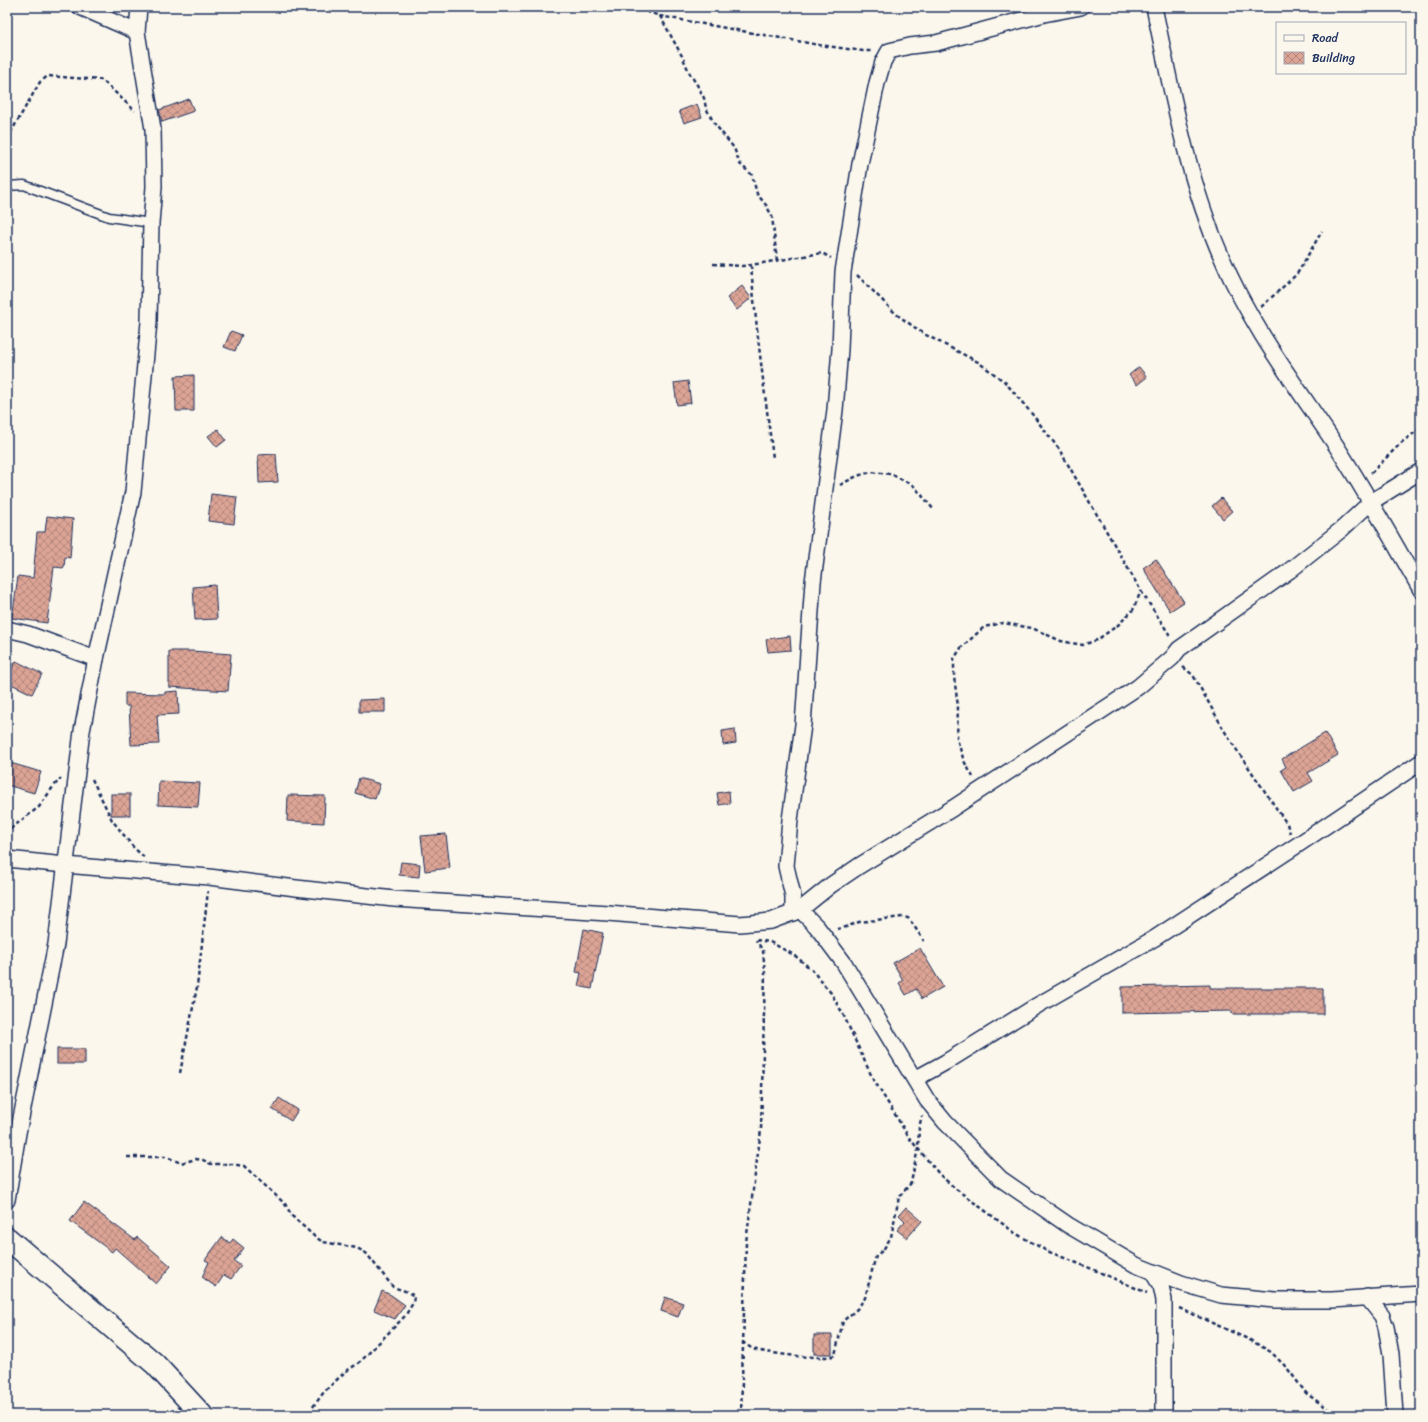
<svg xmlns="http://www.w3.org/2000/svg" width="1428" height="1422" font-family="Sriracha,sans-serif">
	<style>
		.building { fill: url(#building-cross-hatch); stroke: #1b2f5e }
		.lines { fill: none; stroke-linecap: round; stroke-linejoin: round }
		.service-casing { stroke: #1b2f5e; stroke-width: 11 }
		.minor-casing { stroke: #1b2f5e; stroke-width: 18 }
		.secondary-casing { stroke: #1b2f5e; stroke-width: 24 }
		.path { stroke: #1b2f5e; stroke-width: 2.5; stroke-dasharray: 4 3; stroke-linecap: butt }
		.service { stroke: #fbf7ec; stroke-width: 8 }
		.minor { stroke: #fbf7ec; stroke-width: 15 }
		.secondary { stroke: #fbf7ec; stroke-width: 21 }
	</style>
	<defs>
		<pattern id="building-cross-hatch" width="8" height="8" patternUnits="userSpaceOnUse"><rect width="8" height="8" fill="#dca495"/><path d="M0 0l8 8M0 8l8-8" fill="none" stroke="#b2867d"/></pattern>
	</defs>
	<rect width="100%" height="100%" fill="#fbf7ec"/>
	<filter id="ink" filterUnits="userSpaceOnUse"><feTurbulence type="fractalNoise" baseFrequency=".025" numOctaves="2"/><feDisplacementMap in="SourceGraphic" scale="8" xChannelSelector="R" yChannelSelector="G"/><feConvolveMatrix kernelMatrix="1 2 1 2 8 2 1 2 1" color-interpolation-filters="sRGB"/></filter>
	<g filter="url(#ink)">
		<g class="building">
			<polygon points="189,99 194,111 162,122 159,110"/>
			<polygon points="697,104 702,117 684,123 679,111"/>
			<polygon points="742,286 751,298 737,310 727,298"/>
			<polygon points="231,331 242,335 235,351 224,347"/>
			<polygon points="1139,367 1147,377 1137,385 1129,375"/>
			<polygon points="194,375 194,411 176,411 175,376"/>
			<polygon points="688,381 691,403 677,405 674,383"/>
			<polygon points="218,429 226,440 217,447 208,436"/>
			<polygon points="276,454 278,482 259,483 258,455"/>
			<polygon points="211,494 237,497 234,524 208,521"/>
			<polygon points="1221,498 1232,511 1223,519 1212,506"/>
			<polygon points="47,516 73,519 70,558 65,557 64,568 54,567 47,623 12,618 18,576 33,578 37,532 45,532"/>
			<polygon points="1156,559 1184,602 1170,611 1143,568"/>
			<polygon points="215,585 217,619 195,620 193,587"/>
			<polygon points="790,636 791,650 768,652 766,639"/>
			<polygon points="169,651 192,651 231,654 228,691 169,687"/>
			<polygon points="16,661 42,674 32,694 7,682 7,678"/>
			<polygon points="178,691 179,714 157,715 159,744 131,745 129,706 125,706 125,693 165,694 165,692"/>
			<polygon points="385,699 385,712 359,712 359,700"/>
			<polygon points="735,729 736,743 723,745 722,731"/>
			<polygon points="1325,733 1338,755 1308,773 1313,781 1294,792 1281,770 1286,767 1282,759"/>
			<polygon points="7,762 41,772 34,793 7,785"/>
			<polygon points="359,778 380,784 375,799 355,793"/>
			<polygon points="159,781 200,783 198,807 158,805"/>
			<polygon points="729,791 730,803 719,805 717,793"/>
			<rect x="111" y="794" width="19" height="21"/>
			<polygon points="288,795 325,796 324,823 287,821"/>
			<polygon points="446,834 450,868 425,871 421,836"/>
			<polygon points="401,862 420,864 419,877 399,875"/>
			<polygon points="584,929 603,933 592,989 578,986 581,973 576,972"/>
			<polygon points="920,948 943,987 922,999 916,989 906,995 899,983 903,980 893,963"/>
			<polygon points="1210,985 1210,988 1323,988 1323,1014 1232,1014 1232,1011 1122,1013 1122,987"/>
			<rect x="57" y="1049" width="28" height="15"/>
			<polygon points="279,1098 298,1110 291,1121 272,1109"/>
			<polygon points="84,1202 135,1240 137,1237 171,1266 156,1284 115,1248 112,1252 70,1221"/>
			<polygon points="906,1207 922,1221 907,1238 897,1230 905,1221 899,1215"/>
			<polygon points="222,1237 230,1243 233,1239 244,1248 234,1261 241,1266 231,1279 224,1275 216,1287 202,1277 209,1262 205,1260"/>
			<polygon points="382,1291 391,1295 405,1305 395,1319 374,1310"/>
			<polygon points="665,1297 683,1303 678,1317 661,1311"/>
			<rect x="814" y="1335" width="18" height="19"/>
		</g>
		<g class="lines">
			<defs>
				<polyline id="service" points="7,186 24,185 109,217 151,223"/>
				<g id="minor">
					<polyline points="80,7 137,32"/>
					<path d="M1154 7C1172 92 1187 178 1222 258 1250 325 1295 384 1335 444 1366 492 1393 541 1421 590"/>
					<polyline points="7,629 28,634 96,659"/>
					<polyline points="7,859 65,865 209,877 296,888 394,899 608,913 740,924 771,921 800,910 817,927 844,963 927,1100 945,1122 1001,1179 1068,1225 1136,1265 1181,1283 1221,1295 1275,1300 1332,1300 1421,1294"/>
					<polyline points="800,910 831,885 859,866 953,808 1138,687 1172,658 1179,649 1289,571 1342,529 1371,502 1421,471"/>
					<polyline points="793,913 793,896 786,866 790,820 803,725 813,582 835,410 840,349 843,272 860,164 877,83 883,62 889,51 910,46 936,43 1044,14 1081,7"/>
					<polyline points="915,1079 946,1062 1038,1005 1155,938 1296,846 1421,762"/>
					<polyline points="7,1200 18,1133 56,944 82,731 96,659 133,492 149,322 151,223 154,187 153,129 137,32 139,7"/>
					<polyline points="1153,1273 1161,1286 1164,1300 1164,1415"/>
					<polyline points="1367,1297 1382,1316 1386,1327 1391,1354 1395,1415"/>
				</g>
				<polyline id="secondary" points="7,1238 155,1364 202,1415"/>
			</defs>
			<use href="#service" class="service-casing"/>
			<use href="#minor" class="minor-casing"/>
			<use href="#secondary" class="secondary-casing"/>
			<g class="path">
				<polyline points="633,7 660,16 819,45 863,51 872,51"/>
				<polyline points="1266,7 1269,7"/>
				<polyline points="660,16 682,56 690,74 699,88 704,98 706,108 714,123 734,148 740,164 752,175 757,194 766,205 772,216 777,261"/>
				<polyline points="7,139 40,82 48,76 102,80 135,111"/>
				<polyline points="713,264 742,266 751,265 822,253 831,258"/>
				<path d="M751 265C756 330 765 394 773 458"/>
				<polyline points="857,275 896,314 924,334 978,362 1005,382 1032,414 1059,449 1141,591 1171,637"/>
				<polyline points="1261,307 1297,274 1322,231"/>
				<polyline points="1371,473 1402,442 1421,428"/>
				<polyline points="840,485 857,476 871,472 891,474 914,486 934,510"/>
				<polyline points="1183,667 1193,675 1228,737 1287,824 1290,833"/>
				<polyline points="973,777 964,761 957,739 958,706 954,677 954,659 961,648 984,627 1003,623 1032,628 1061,641 1083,645 1097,640 1118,625 1133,610 1141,591"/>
				<polyline points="92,779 112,820 134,848 144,857"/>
				<polyline points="7,835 9,830 39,807 53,787 61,778"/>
				<polyline points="837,929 846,927 859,922 902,917 908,918 912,923 924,941"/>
				<polyline points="756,940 770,942 794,955 811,969 831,993 843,1014 872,1077 910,1139 940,1175 956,1189 1015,1233 1047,1251 1092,1269 1147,1293"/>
				<polyline points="180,1073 197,987 208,891"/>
				<polyline points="127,1157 167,1157 181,1163 196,1159 203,1160 211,1164 231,1164 244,1166 285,1204 292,1216 315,1237 323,1242 357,1248 366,1253 393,1287 408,1292 414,1296 413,1303 405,1316 360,1362 345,1372 324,1392 307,1415"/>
				<polyline points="1179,1308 1250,1340 1271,1352 1287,1368 1306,1393 1336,1415"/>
				<path d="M742 1342C746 1344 749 1347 753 1349 764 1353 827 1361 835 1355L843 1321 857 1309 865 1298 874 1263 876 1256 883 1250 891 1237 899 1197 911 1183 918 1148 919 1127 922 1116"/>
				<polyline points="741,1415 746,1242 761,1130 765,973 763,951 756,940"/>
			</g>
			<use href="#service" class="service"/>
			<use href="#minor" class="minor"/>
			<use href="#secondary" class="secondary"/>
		</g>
	</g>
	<rect width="1428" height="1422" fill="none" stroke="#fbf7ec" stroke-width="24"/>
	<rect x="12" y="12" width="1404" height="1398" fill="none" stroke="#1b2f5e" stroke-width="1.5" filter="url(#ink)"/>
	<rect x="1276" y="22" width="130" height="52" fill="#fbf7ec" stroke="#a1a7b3"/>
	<rect x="1284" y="35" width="20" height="6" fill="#fbf7ec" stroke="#a1a7b3"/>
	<text x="1312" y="42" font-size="12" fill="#1b2f5e">Road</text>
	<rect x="1284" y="52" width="20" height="12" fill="url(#building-cross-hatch)" stroke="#a1a7b3"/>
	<text x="1312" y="62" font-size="12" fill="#1b2f5e">Building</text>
</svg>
